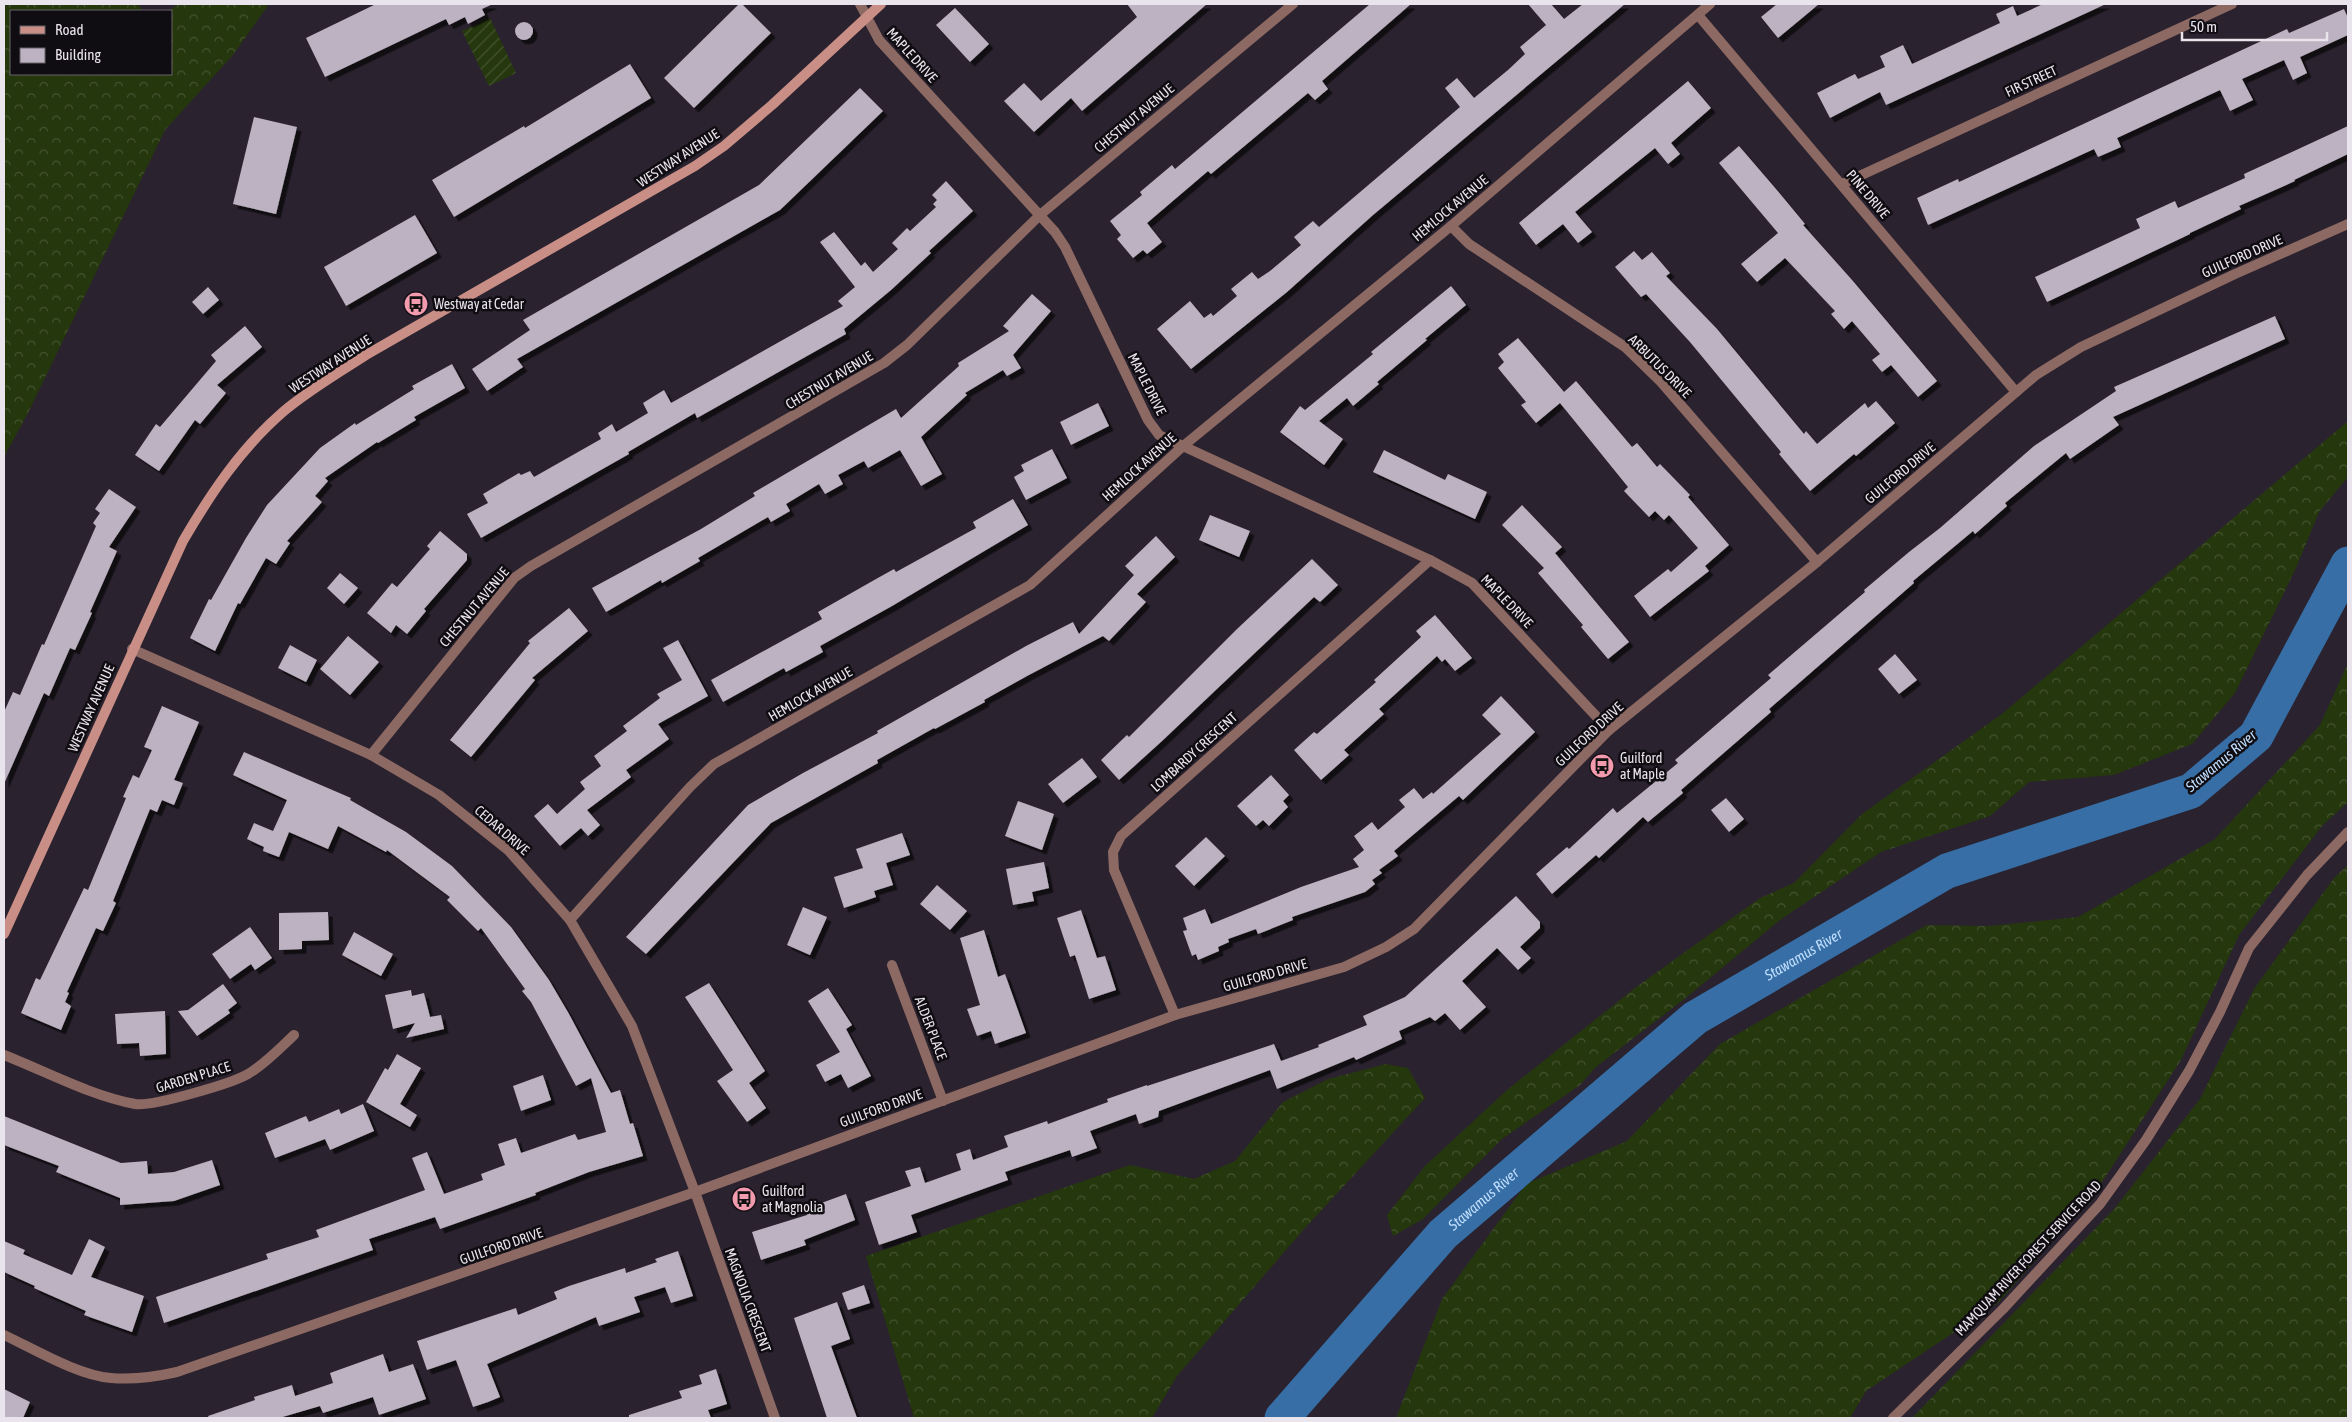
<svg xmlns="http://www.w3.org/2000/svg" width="2352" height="1422" font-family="'Asap Condensed',sans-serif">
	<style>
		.forest { fill: url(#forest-crowns) }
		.garden { fill: url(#garden-furrows) }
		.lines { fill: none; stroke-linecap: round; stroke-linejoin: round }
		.river { stroke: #366ea5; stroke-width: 35 }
		.building { fill: #bdb2c1; filter: url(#shadow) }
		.street { stroke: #8d6963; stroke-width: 10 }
		.secondary { stroke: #c98f86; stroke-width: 10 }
		.labels { text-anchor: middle; stroke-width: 5; stroke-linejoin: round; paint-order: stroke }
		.street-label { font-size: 14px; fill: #eae4ec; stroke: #100d12 }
		.poi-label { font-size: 14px; fill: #eae4ec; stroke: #100d12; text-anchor: start }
		.water-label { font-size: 15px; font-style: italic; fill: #c0defe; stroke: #100d12 }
	</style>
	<defs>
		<pattern id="forest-crowns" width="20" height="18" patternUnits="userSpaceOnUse" patternTransform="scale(1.25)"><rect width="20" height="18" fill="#25370d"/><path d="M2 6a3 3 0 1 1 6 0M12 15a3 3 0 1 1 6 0" fill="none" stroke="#455430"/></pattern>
		<pattern id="garden-furrows" width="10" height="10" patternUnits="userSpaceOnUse" patternTransform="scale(1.25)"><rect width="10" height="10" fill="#25370d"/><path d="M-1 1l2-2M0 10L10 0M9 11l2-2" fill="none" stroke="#455430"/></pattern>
		<filter id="shadow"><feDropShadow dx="4.5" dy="4.5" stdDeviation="0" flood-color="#0009"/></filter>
	</defs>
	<rect width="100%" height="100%" fill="#2a222e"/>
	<g class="forest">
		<polygon points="4,4 138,4 143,11 11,11 11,74 171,74 171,11 167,11 179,4 269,4 233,55 165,130 28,413 4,457"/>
		<polygon points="2348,421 2348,477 2319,512 2296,568 2235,693 2192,744 2114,775 2029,782 1990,816 1881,852 1780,920 1687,997 1596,1067 1580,1085 1502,1139 1423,1219 1393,1236 1387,1215 1425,1166 1507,1090 1635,988 1760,898 1794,883 1862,814 2003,713"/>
		<polygon points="2348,663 2348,802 2322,826 2239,935 2181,1060 2093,1196 1998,1303 1866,1391 1850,1418 1396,1418 1442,1299 1526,1184 1627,1141 1720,1044 1927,925 1989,926 2078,917 2215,839 2320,725"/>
		<polygon points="2348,865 2348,1418 1912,1418 2115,1208 2200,1099 2254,989 2334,878"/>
		<polygon points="1386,1064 1408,1068 1425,1098 1305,1228 1177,1376 1152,1418 914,1418 866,1256 1130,1165 1194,1179 1235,1161 1283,1102 1328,1079"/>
	</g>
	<polygon class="garden" points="490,18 516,73 489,86 462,31"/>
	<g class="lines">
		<path class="river" id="s1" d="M1282 1418 1443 1234 1695 1018 1947 871 2191 791 2256 736 2348 564"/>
	</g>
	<g class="building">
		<polygon points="376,4 493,4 482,9 485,15 468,24 465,17 449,25 446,19 325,77 306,38"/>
		<polygon points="739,4 742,4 771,33 694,108 664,78"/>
		<polygon points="1127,4 1207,4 1082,111 1071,98 1034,132 1004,101 1024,83 1041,101 1137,17"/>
		<polygon points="1370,4 1411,4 1322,81 1328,89 1315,100 1308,93 1211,174 1208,171 1147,223 1162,242 1147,254 1143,250 1133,258 1117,239 1121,235 1110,221 1142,195 1140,192 1172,165 1175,169"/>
		<polygon points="1528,4 1551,4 1564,19 1583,4 1625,4 1373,215 1287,292 1191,369 1157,329 1190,301 1204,318 1211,313 1213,316 1237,296 1231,289 1252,272 1258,279 1270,271 1301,245 1294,237 1313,221 1319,227 1460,107 1445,88 1457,78 1474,98 1508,70 1525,54 1520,47 1546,25"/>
		<polygon points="1777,4 1819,4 1778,38 1761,17"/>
		<polygon points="2043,4 2106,4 1886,105 1880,92 1830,118 1817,93 1855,74 1858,79 1885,67 1880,56 1903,45 1912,64 2000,23 1996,14 2013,6 2017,16"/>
		<polygon points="955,8 989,44 970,62 936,25"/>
		<polygon points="2344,9 2348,18 2348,35 2300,57 2307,73 2293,80 2284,60 2242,79 2253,100 2230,111 2220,90 2117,138 2121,147 2098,157 2094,149 1928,225 1917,198 1958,179 1959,182 2287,29 2289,33"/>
		<circle cx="524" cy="31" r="9"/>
		<polygon points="630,64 651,98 454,217 432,180 524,126 525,128"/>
		<polygon points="1688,81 1711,108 1671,143 1680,154 1668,164 1655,148 1575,212 1592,232 1578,243 1563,224 1536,245 1519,223"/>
		<polygon points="860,88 883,111 780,210 517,359 523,367 487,391 472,369 530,330 523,320 759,185"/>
		<polygon points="254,117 297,127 276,214 233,204"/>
		<polygon points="2348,126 2348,154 2294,180 2295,181 2239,206 2241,209 2190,233 2190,234 2047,302 2035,277 2140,228 2136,219 2175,201 2178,208 2245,178 2244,174"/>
		<polygon points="1739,146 1781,195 1805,224 1803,225 1852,280 1937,381 1918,397 1891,365 1882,372 1872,360 1880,354 1852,321 1844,329 1831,314 1835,311 1785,258 1757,282 1741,264 1778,233 1719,163"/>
		<polygon points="946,181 973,211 929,251 931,253 891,290 844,329 846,334 697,418 695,413 628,452 629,454 481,538 467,514 488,503 483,494 519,473 521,475 530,471 534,477 601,439 598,433 612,424 616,432 648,413 643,403 664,390 671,403 843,306 838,301 855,287 820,242 834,232 861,266 865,262 873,272 898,249 892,243 907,228 910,231 936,207 933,204 937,200 932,195"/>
		<polygon points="415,215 437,253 346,306 324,267"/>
		<polygon points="1634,251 1642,260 1652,252 1670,273 1666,276 1717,329 1804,434 1806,431 1817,444 1865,403 1868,408 1876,401 1895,423 1856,456 1854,454 1810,491 1779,454 1781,452 1690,342 1646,294 1641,297 1615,267"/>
		<polygon points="1451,286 1466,305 1425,339 1427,340 1377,382 1379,384 1353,406 1347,398 1319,421 1343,439 1324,465 1280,432 1300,406 1305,410 1373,354 1371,352"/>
		<polygon points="208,287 219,300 203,314 192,302"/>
		<polygon points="1032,294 1051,311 1013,355 1021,368 1007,376 1003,370 965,393 967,395 921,437 942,474 921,486 900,450 868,468 864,461 838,475 843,484 825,494 819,484 786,504 790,511 771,522 768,517 698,558 700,561 662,583 661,580 606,612 592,588 701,529 755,496 753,493 896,409 901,418 959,366 958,363 1009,331 1003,326"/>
		<polygon points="2275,316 2285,339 2113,417 2119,425 2070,459 2066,453 2005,503 2007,506 1975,534 1973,531 1913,581 1914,583 1769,709 1771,712 1681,790 1683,793 1648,822 1643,817 1599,858 1596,855 1552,894 1536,874 1567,847 1569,849 1613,808 1617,813 1678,763 1675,760 1771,678 1768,675 1865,592 1864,590 1909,552 1940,528 2034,446 2116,391 2114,387"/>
		<polygon points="245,326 262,347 217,385 226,393 200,424 195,420 159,471 135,455 156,424 160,427 216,361 211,355"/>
		<polygon points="1518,338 1564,392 1576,381 1632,447 1637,443 1657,467 1660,464 1690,495 1688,497 1729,545 1705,566 1709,571 1650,617 1634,596 1668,569 1671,572 1698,548 1669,515 1664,520 1655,511 1649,517 1624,491 1628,487 1560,403 1536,423 1521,405 1526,402 1498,368 1504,362 1498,354"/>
		<polygon points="452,364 465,388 414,417 416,420 378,443 377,442 325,478 328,481 315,496 322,502 287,541 290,543 276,564 266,558 240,604 238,603 215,651 190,638 209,599 211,600 246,538 267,505 320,448 355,423 356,425 414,389 412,386"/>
		<polygon points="1098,403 1109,426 1071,445 1060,422"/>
		<polygon points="1052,449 1067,478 1026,500 1014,477 1024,471 1021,465"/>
		<polygon points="1384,450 1445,480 1448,474 1487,492 1475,519 1373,472"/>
		<polygon points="109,489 136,507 109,547 117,551 90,612 92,613 75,650 70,648 49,696 44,693 4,784 4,712 13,692 20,695 42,644 44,645 96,526 93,523 100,513 95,509"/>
		<polygon points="1013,499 1028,525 892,606 820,646 823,652 786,672 784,668 723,702 711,680 822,619 818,612 876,579 894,569 896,572 976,528 973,522"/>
		<polygon points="1522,505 1562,547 1555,553 1629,642 1608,659 1581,627 1583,625 1538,573 1544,568 1502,525"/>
		<polygon points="1210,515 1250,531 1239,557 1199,540"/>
		<polygon points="440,531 467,554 467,560 424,609 426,611 407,634 396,625 391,633 367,613 392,583 397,587 430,549 427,546"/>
		<polygon points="1156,536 1175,557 1137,594 1146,602 1109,641 1103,636 1027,676 984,700 985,702 935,729 934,728 877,760 878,763 771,823 646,954 626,937 748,805 803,773 878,733 877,731 1026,646 1073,622 1079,634 1134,575 1125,566"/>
		<polygon points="1312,559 1338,585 1320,602 1314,597 1162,741 1119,780 1101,760 1127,735 1129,737 1237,629"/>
		<polygon points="340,573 358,588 344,604 327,588"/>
		<polygon points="569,608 588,631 532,678 535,680 471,757 450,740 530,643 528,641"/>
		<polygon points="1435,615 1472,658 1455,671 1445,659 1442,662 1437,656 1379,709 1384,714 1344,750 1349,755 1321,780 1294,750 1314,732 1317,734 1376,682 1374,680 1421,637 1416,631"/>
		<polygon points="348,636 379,662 350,695 320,669"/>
		<polygon points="678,640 708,696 658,724 669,739 626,770 631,777 587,810 600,825 588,836 581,828 560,846 534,816 548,804 557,814 585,789 580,782 601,766 594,756 627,731 623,726 660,698 657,694 682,680 663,648"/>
		<polygon points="290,645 317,660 306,682 278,668"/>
		<polygon points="1895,654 1917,680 1899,694 1878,669"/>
		<polygon points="1501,696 1535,732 1463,800 1459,796 1394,851 1398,856 1379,870 1382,873 1372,880 1375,884 1365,892 1292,917 1293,920 1258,934 1256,929 1228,939 1229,942 1218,947 1219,951 1198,960 1196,954 1192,956 1183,931 1187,930 1183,918 1205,909 1211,924 1301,887 1359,867 1353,859 1364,850 1354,836 1372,822 1378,830 1405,807 1399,800 1414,788 1423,799 1432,792 1433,794 1501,734 1482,715"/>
		<polygon points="162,706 199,722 174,780 183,783 174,805 162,800 157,812 150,809 113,901 116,903 103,931 96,928 67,992 69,993 65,1002 71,1006 61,1030 21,1013 36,978 40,980 84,888 88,890 126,798 123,797 133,775 139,778 152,750 144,747"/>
		<polygon points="244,752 351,798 350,800 406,832 452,866 511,927 549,980 569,1014 611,1093 620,1090 630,1124 633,1123 643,1156 589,1172 535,1193 536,1195 440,1229 435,1217 369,1239 373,1250 164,1323 156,1297 268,1259 266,1254 319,1237 316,1230 425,1190 412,1158 427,1152 444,1194 483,1180 481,1174 505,1165 498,1144 516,1138 521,1153 575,1134 578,1140 606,1132 591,1078 576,1086 531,1002 522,991 525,989 481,928 478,931 447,900 450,897 387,850 386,852 338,826 328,849 289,832 279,857 263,851 264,847 247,839 254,823 273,831 287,800 233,775"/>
		<polygon points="1082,758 1097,777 1063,803 1048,784"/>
		<polygon points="1271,775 1289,795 1283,801 1288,807 1269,826 1263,820 1256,826 1237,806"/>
		<polygon points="1726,798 1744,819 1729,832 1711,810"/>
		<polygon points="1018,801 1054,814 1042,850 1005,836"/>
		<polygon points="902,833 910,855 886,863 893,885 874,891 876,897 844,908 834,877 863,868 856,849"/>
		<polygon points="1206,837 1225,856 1194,886 1175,866"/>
		<polygon points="1044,862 1049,888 1032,892 1034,901 1013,905 1006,869"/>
		<polygon points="937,885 967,911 950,930 920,904"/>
		<polygon points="1516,896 1540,922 1540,928 1520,947 1531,958 1518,970 1497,948 1462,981 1486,1007 1460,1030 1445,1013 1435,1021 1430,1017 1399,1031 1402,1039 1356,1060 1354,1057 1277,1089 1270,1070 1159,1111 1158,1117 1139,1124 1136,1114 1090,1131 1097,1148 1072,1157 1070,1150 1005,1172 1008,1180 911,1215 917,1232 879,1245 865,1202 911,1186 905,1171 920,1167 925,1183 961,1170 956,1154 970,1149 973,1160 1008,1147 1004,1136 1047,1121 1048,1124 1108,1102 1107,1099 1147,1085 1147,1086 1274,1044 1281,1061 1319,1047 1318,1045 1367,1025 1363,1016 1405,997"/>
		<polygon points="803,907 827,917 810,955 787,945"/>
		<polygon points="1081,910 1097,958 1105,956 1116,990 1089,999 1075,955 1070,957 1057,918"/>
		<polygon points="328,912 329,940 302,941 302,949 279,950 279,913"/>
		<polygon points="250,927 272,958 255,970 251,964 230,979 212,954"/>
		<polygon points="984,930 998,977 1005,974 1026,1033 995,1044 991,1031 977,1036 967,1009 980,1005 960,938"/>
		<polygon points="354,932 393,954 381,976 342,955"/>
		<polygon points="709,983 765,1071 749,1083 766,1108 747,1122 717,1081 733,1070 685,997"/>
		<polygon points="223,984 237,1003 228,1010 230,1013 197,1036 178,1011 188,1010"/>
		<polygon points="828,988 852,1025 846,1029 871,1076 848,1088 841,1074 825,1082 816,1065 840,1052 808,1001"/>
		<polygon points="411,990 412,996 424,993 430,1017 441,1015 444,1029 406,1038 415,1023 393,1029 385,995"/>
		<polygon points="165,1011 166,1054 140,1056 139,1043 117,1044 115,1014"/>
		<polygon points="397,1054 421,1068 400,1104 417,1115 410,1127 366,1102 385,1068 388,1070"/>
		<polygon points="543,1075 551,1100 521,1111 513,1086"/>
		<polygon points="363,1104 374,1131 330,1150 325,1139 275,1158 265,1133 306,1116 309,1122 339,1109 341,1114"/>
		<polygon points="4,1116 121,1163 147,1161 148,1174 174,1172 212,1160 220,1185 174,1201 120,1205 120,1198 56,1172 59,1166 4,1145"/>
		<polygon points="846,1194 855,1220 804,1240 806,1245 761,1260 752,1232 807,1215 805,1209"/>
		<polygon points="89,1239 105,1247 91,1277 144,1296 132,1332 84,1315 86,1311 34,1288 35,1286 4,1272 4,1241 25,1250 23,1254 72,1275"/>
		<polygon points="678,1251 693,1296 671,1303 665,1287 634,1297 640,1312 599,1326 596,1317 487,1364 500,1397 488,1402 473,1407 456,1360 427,1370 417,1341 516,1308 518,1315 557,1299 554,1292 569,1286 625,1268 626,1273 657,1262 655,1259"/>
		<polygon points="864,1285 870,1303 848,1310 842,1293"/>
		<polygon points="837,1302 850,1339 831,1346 857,1418 827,1418 794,1318"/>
		<polygon points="383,1354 389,1372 413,1364 426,1399 379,1415 373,1397 323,1413 320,1406 279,1418 209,1418 208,1416 255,1400 254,1397 292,1385 295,1396 333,1383 330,1373"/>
		<polygon points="716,1369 727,1404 708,1410 711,1418 629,1418 629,1415 682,1398 679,1391 702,1384 699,1375"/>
		<polygon points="4,1389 30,1402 23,1418 4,1418"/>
	</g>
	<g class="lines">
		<g class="street">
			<polyline points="860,4 879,40 1055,232 1065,247 1148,420 1159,435 1430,560 1472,583 1609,730"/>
			<polyline points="1698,15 2016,392"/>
			<polyline points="1842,184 2232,4"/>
			<polyline points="1451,226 1469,244 1625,347 1661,382 1817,562"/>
			<polyline points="132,649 371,755 439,795 508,850 570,920 632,1026 695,1192 775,1418"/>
			<polyline points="371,755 514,578 531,566 884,363 907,345 1040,215 1293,4"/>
			<polyline points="570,920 690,787 714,764 1030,585 1182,447 1451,226 1710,4"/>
			<polyline points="892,965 943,1101"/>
			<polyline points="1175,1015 1114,870 1113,852 1121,836 1430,560"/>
			<path d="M4 1055C45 1071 91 1096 135 1104 152 1107 233 1083 248 1074 265 1064 280 1048 294 1035"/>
			<path d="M4 1335C34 1349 79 1376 111 1378 134 1380 155 1377 177 1372L695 1192 1175 1015 1344 967 1386 947 1414 929 1609 730 1817 562 2036 375 2081 347 2235 274 2348 224"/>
			<polyline points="1893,1418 2003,1309 2100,1204 2146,1140 2189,1071 2220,1012 2249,948 2307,875 2348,832"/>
		</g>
		<path class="secondary" d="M4 934 183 541C211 493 241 448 284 411 309 390 338 373 366 355L695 166 724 146 772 105 881 4"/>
	</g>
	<defs>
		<symbol id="bus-disc" viewBox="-11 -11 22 22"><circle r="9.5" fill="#f29aae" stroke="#100d12"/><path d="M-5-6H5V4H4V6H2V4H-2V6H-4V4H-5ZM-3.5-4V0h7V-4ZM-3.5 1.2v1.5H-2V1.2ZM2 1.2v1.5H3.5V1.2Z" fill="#111"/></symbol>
	</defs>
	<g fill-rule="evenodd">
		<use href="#bus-disc" x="402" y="290" width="28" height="28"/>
		<use href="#bus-disc" x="1588" y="752" width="28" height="28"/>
		<use href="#bus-disc" x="730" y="1185" width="28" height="28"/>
	</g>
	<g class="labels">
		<g class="street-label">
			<text transform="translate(912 55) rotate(48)" y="5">MAPLE DRIVE</text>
			<text transform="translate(2031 81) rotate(-25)" y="5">FIR STREET</text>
			<text transform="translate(1134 118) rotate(-40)" y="5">CHESTNUT AVENUE</text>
			<text transform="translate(678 158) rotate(-33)" y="5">WESTWAY AVENUE</text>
			<text transform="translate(1868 194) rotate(50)" y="5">PINE DRIVE</text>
			<text transform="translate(1450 208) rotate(-40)" y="5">HEMLOCK AVENUE</text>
			<text transform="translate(2242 256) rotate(-24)" y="5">GUILFORD DRIVE</text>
			<text transform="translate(330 364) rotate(-33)" y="5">WESTWAY AVENUE</text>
			<text transform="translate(1660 366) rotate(45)" y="5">ARBUTUS DRIVE</text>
			<text transform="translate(829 380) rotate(-31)" y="5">CHESTNUT AVENUE</text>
			<text transform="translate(1147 384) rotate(63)" y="5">MAPLE DRIVE</text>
			<text transform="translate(1139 467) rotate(-42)" y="5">HEMLOCK AVENUE</text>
			<text transform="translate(1900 473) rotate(-40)" y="5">GUILFORD DRIVE</text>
			<text transform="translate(1507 601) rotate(46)" y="5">MAPLE DRIVE</text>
			<text transform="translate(474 607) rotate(-50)" y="5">CHESTNUT AVENUE</text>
			<text transform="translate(810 694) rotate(-30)" y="5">HEMLOCK AVENUE</text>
			<text transform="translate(91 708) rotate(-66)" y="5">WESTWAY AVENUE</text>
			<text transform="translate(1589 734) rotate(-43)" y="5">GUILFORD DRIVE</text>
			<text transform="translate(1194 752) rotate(-42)" y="5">LOMBARDY CRESCENT</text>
			<text transform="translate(502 830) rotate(41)" y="5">CEDAR DRIVE</text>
			<text transform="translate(1265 975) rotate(-16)" y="5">GUILFORD DRIVE</text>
			<text transform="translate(931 1028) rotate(69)" y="5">ALDER PLACE</text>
			<text transform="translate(193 1077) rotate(-17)" y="5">GARDEN PLACE</text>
			<text transform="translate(881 1108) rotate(-20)" y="5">GUILFORD DRIVE</text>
			<text transform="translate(501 1246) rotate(-19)" y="5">GUILFORD DRIVE</text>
			<text transform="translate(2028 1258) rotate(-47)" y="5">MAMQUAM RIVER FOREST SERVICE ROAD</text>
			<text transform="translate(748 1300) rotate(70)" y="5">MAGNOLIA CRESCENT</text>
		</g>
		<g class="poi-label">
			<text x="434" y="309">Westway at Cedar</text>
			<text x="1620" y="763">Guilford<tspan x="1620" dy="16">at Maple</tspan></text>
			<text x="762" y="1196">Guilford<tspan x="762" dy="16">at Magnolia</tspan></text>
		</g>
		<g class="water-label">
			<text transform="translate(2221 761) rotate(-40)" y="5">Stawamus River</text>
			<text dy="5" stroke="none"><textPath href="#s1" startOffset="702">Stawamus River</textPath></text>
			<text dy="5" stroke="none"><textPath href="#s1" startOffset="298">Stawamus River</textPath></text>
		</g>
	</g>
	<rect width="2352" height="1422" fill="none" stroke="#eae4ec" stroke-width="10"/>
	<rect x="10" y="10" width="162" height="65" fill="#100d12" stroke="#676369"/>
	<rect x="20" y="26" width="25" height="8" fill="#c98f86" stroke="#676369"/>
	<text x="55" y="35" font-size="15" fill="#eae4ec">Road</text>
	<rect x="20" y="48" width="25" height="15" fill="#bdb2c1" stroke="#676369"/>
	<text x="55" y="60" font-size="15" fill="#eae4ec">Building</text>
	<path d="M2182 32v8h145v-8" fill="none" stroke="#eae4ec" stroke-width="2.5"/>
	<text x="2190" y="32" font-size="15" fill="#eae4ec" stroke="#100d12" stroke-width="4" paint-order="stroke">50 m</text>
</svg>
